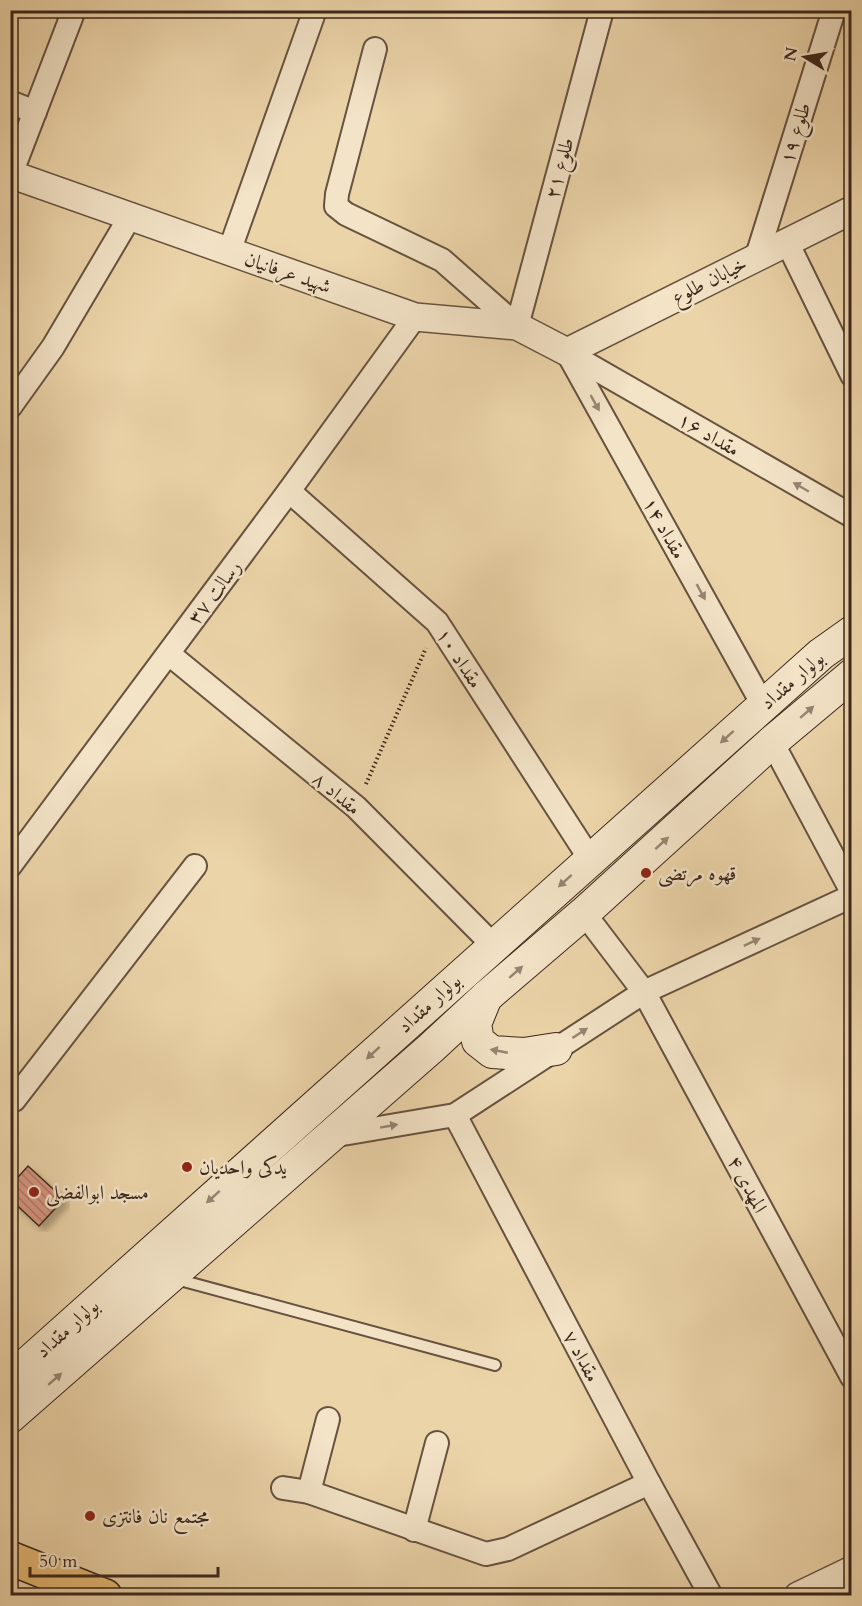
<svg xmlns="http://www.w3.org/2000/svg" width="862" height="1606" font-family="Cardo,Amiri,serif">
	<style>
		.building { fill: url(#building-back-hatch); stroke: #3b261c; stroke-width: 1.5; filter: url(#shadow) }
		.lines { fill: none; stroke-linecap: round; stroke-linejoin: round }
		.service-casing { stroke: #67523f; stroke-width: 14 }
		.minor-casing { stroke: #67523f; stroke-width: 26 }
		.tertiary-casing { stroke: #67523f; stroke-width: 30 }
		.secondary-casing { stroke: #3b261c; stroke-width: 34 }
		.primary-casing { stroke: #3b261c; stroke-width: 36 }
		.path { stroke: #3b261c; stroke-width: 4; stroke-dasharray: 1.5 3; stroke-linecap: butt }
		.service { stroke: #f3e3c7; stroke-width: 10 }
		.minor { stroke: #f3e3c7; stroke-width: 22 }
		.tertiary { stroke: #f3e3c7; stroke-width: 27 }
		.secondary { stroke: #f3e3c7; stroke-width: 32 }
		.primary { stroke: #e6ba74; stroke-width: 33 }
		.oneway { fill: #978472 }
		.poi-dot { fill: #8f2418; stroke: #f3e3c7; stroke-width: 2 }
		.labels { text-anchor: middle; stroke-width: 5; stroke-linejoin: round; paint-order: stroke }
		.street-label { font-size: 20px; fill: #3b261c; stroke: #f3e3c7 }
		.poi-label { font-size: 20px; fill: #3b261c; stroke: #f3e3c7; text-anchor: start }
	</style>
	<defs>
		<pattern id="building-back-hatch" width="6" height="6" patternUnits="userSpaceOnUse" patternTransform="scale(1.5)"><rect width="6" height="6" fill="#d89781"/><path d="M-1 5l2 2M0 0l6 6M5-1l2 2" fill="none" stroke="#b07b69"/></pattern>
		<filter id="shadow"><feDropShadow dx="5.5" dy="5.5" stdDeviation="3" flood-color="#0004"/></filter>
	</defs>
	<rect width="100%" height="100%" fill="#ecd4a9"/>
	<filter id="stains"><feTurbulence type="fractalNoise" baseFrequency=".00333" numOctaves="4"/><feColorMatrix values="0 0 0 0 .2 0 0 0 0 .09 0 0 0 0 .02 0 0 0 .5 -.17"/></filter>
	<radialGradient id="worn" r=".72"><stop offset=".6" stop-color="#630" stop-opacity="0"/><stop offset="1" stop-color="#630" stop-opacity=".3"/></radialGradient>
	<polygon class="building" points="28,1166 64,1199 39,1226 10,1199 10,1186"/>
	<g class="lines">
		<defs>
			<polyline id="service" points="176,1279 495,1365"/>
			<g id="minor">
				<polyline points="375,49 337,194 336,206 346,214 442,260 517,326 602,10"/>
				<polyline points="10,102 35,112"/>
				<polyline points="11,174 74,10"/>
				<polyline points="787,242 852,375"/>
				<polyline points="229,252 315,10"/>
				<polyline points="757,256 834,10"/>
				<polyline points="567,352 763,705"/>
				<polyline points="568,353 852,516"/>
				<polyline points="10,407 53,347 131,215"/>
				<polyline points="289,491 437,622 590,859"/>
				<polyline points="169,654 356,807 493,945"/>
				<polyline points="772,742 852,892"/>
				<polyline points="10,866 289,491 415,317"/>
				<polyline points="584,913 644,992 852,1377"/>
				<polyline points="10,1097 14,1100 195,866"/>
				<polyline points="455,1115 649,1483 711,1596"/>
				<polyline points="331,1136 455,1115 644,992 852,896"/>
				<polyline points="283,1488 309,1492 486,1554 508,1549 649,1483"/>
				<polyline points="309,1492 328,1419"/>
				<polyline points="414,1530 437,1443"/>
			</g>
			<g id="tertiary">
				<polyline points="10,174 415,317 517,326 567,352 852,210"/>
				<polyline points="798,1596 852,1570"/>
			</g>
			<g id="secondary">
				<polyline points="486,997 475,1024 478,1041 492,1052 524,1054 556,1049"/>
				<polyline points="10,1379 821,654 852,632"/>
				<polyline points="10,1417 431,1048 486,997 584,913 772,742 852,675"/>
			</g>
			<polyline id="primary" points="10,1558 105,1596"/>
		</defs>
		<use href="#service" class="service-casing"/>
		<use href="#minor" class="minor-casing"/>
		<use href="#tertiary" class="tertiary-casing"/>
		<use href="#secondary" class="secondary-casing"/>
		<use href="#primary" class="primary-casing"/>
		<polyline class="path" points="366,784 426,648"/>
		<use href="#service" class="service"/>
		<use href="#minor" class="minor"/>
		<use href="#tertiary" class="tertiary"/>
		<use href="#secondary" class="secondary"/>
		<use href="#primary" class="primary"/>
	</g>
	<defs><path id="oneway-solid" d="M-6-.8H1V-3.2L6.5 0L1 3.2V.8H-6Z" transform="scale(1.5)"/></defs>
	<g class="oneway">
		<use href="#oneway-solid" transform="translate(595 403) rotate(61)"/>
		<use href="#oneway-solid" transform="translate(801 487) rotate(-150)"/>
		<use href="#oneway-solid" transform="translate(701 592) rotate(61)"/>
		<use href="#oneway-solid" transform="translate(807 712) rotate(-41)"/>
		<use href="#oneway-solid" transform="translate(727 737) rotate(138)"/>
		<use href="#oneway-solid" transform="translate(662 843) rotate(-42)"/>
		<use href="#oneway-solid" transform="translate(565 881) rotate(138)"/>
		<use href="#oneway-solid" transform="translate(752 942) rotate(-25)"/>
		<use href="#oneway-solid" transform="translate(516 972) rotate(-41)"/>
		<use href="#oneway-solid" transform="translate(580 1033) rotate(-33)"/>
		<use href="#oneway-solid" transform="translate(499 1051) rotate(-169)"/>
		<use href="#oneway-solid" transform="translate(373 1053) rotate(138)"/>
		<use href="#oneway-solid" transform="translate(389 1126) rotate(-10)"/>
		<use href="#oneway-solid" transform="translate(213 1197) rotate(138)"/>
		<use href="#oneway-solid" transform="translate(55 1379) rotate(-41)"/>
	</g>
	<g class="poi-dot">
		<circle cx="646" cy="873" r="6"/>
		<circle cx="187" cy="1167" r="6"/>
		<circle cx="34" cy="1192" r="6"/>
		<circle cx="90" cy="1516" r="6"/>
	</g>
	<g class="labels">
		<g class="street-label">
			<text transform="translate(795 133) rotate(-73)" y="7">طلوع ۱۹</text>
			<text transform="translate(559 168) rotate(-75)" y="7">طلوع ۲۱</text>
			<text transform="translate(288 272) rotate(19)" y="7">شهید عرفانیان</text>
			<text transform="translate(709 280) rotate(-27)" y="7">خیابان طلوع</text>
			<text transform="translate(709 434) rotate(30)" y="7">مقداد ۱۶</text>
			<text transform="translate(665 528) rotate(61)" y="7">مقداد ۱۴</text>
			<text transform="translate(214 592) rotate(-53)" y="7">رسالت ۳۷</text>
			<text transform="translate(460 658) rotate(57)" y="7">مقداد ۱۰</text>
			<text transform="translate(792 680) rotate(-41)" y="7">بولوار مقداد</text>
			<text transform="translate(337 793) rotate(40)" y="7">مقداد ۸</text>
			<text transform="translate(429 1003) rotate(-42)" y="7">بولوار مقداد</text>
			<text transform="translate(748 1184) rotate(62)" y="7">المهدی ۴</text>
			<text transform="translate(67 1328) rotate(-42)" y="7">بولوار مقداد</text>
			<text transform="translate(582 1356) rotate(62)" y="7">مقداد ۷</text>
		</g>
		<g class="poi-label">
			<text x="658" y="880">قهوه مرتضی</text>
			<text x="199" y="1174">یدکی واحدیان</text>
			<text x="46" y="1199">مسجد ابوالفضلی</text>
			<text x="102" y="1523">مجتمع نان فانتزی</text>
		</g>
	</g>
	<rect width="862" height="1606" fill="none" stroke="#ecd4a9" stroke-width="36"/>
	<rect x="12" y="12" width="838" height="1582" fill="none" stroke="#3b261c" stroke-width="3"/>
	<rect x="18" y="18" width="826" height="1570" fill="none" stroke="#3b261c" stroke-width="1.5"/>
	<g transform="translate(805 57) rotate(281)" stroke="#f3e3c7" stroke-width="4.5" paint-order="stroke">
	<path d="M0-4.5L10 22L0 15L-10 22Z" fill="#3b261c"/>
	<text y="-9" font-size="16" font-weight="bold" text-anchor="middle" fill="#3b261c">N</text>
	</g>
	<path d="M30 1567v9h188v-9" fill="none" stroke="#3b261c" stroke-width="3"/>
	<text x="39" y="1567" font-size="18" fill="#3b261c" stroke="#f3e3c7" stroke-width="4.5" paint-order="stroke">50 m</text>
	<rect width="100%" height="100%" filter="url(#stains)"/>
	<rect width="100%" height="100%" fill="url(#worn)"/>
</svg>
